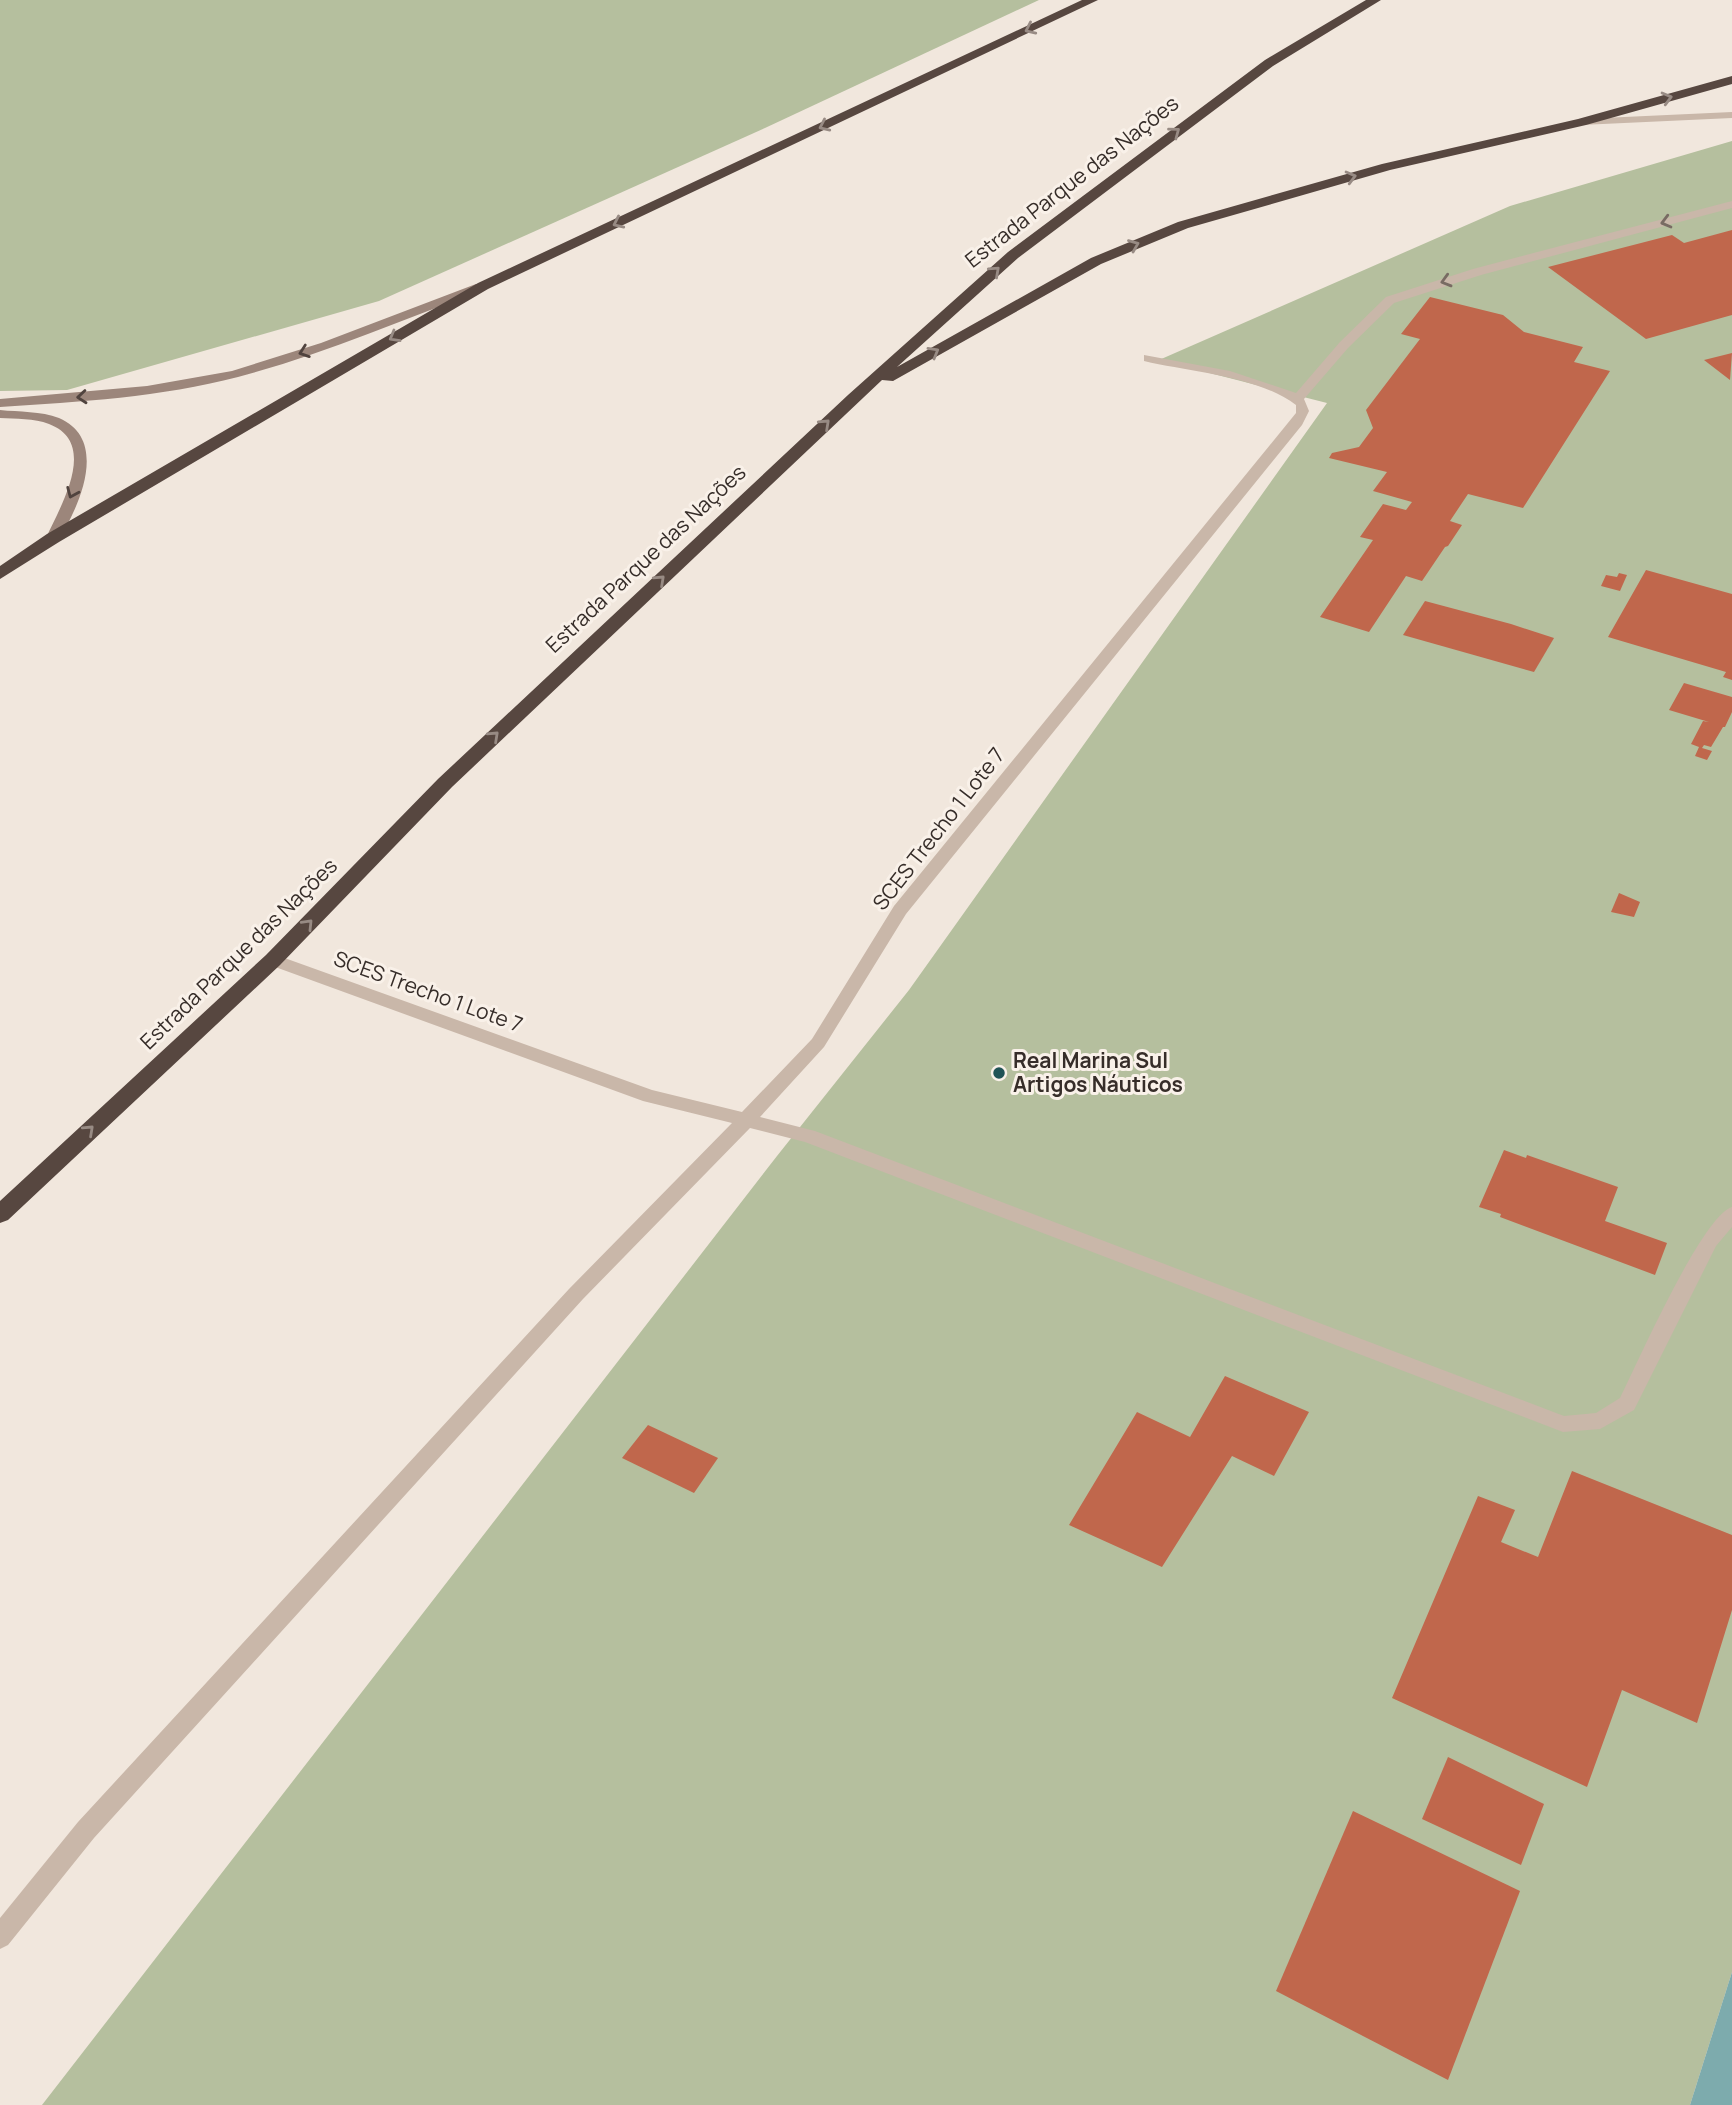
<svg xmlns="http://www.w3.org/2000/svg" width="1732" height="2105" font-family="Manrope,sans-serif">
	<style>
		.green { fill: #b5bf9e }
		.water { fill: #7dabad }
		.building { fill: #c0674c }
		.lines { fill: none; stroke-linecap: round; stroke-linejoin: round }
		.lane { fill: #c9b7a9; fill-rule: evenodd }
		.secondary { fill: #9c867b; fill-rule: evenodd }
		.highway { fill: #574740; fill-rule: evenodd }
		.oneway { stroke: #988b84 }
		.oneway2 { stroke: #786b63 }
		.oneway3 { stroke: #50433e }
		.poi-dot { fill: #205356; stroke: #f9f1e9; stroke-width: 2.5 }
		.labels { text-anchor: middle; stroke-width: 6; stroke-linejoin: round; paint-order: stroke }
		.street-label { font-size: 21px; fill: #362d29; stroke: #f9f1e9 }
		.poi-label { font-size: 21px; font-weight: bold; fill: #362d29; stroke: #f9f1e9; text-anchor: start }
	</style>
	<rect width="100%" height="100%" fill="#f1e7dd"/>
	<g class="green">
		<polygon points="0,0 1039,0 765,128 379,301 67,390 0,391"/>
		<polygon points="1732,141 1732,1972 1690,2105 42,2105 777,1156 909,990 1327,403 1159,360 1510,206"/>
	</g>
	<polygon class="water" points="1732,1972 1732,2105 1690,2105"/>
	<g class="building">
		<polygon points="1732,230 1732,315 1646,339 1548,267 1672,235 1684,243"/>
		<polygon points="1430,297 1503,315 1524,332 1583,347 1574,362 1610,371 1523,508 1468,494 1450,521 1462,525 1448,546 1445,547 1422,581 1406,576 1369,632 1320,617 1373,540 1360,537 1383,504 1406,510 1412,502 1373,491 1387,472 1329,458 1332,453 1359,447 1373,428 1366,410 1420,339 1401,334"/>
		<polygon points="1732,353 1730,380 1704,360"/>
		<polygon points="1646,570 1732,594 1732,680 1723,677 1726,672 1608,637"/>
		<polygon points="1619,573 1627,575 1620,591 1601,586 1606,575 1617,577"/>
		<polygon points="1425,601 1511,624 1554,638 1534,672 1403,635"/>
		<polygon points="1684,683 1732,697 1732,712 1725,727 1723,727 1711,747 1704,745 1702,748 1712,751 1707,760 1695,756 1699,747 1691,744 1703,721 1709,722 1669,710"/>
		<polygon points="1619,893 1640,902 1634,917 1611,912"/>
		<polygon points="1504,1150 1526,1158 1527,1155 1618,1187 1605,1221 1667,1243 1655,1275 1500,1217 1501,1214 1479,1207"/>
		<polygon points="1225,1376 1309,1412 1274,1476 1232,1456 1162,1567 1069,1525 1137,1412 1190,1437"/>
		<polygon points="648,1425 718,1458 694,1493 622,1458"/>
		<polygon points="1572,1471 1732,1535 1732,1610 1697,1723 1622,1690 1587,1787 1392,1698 1478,1496 1515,1510 1501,1542 1538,1557"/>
		<polygon points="1448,1757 1544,1804 1521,1865 1422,1819"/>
		<polygon points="1353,1811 1520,1891 1448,2080 1276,1991"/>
	</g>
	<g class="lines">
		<g class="lane">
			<polygon points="1732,112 1732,118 1581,125 1576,122 1581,119"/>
			<path d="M1732 201V208L1481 275 1394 303 1348 348 1304 399 1309 411 1302 425 906 914 824 1047 760 1117 815 1131 1564 1416 1596 1413 1620 1398C1637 1364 1702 1216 1732 1207V1227L1716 1246 1634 1410 1600 1429 1563 1432 805 1142 750 1128 583 1299 94 1838 8 1945 0 1949V1918L78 1822 569 1289 732 1123 643 1101 267 964 265 960 267 956H279L652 1090 742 1112 812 1039 894 906 1296 413V405C1258 376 1190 372 1144 361V355L1230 371 1296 393 1340 342 1386 297 1473 269Z"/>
		</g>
		<g class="secondary">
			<path d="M476 284 480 285V291C400 321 321 355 238 377 161 397 80 402 0 407V399L147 386 232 371 321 343Z"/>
			<path d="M0 410C19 412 41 411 59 418 110 440 79 507 58 541L53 542 46 538C61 505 99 443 49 424 34 418 16 419 0 418Z"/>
		</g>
		<g class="highway">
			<polygon points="1082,0 1098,0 488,289 59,542 0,579 0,566 47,534 478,283"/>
			<polygon points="1366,0 1381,0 1273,66 1018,258 897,367 1091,258 1178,222 1382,164 1578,119 1732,76 1732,84 1586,125 1390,170 1188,228 1101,264 893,381 882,380 452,787 280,965 8,1220 0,1223 0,1201 266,955 438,779 848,395 1008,252 1265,60"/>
		</g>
	</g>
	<defs><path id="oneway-chevron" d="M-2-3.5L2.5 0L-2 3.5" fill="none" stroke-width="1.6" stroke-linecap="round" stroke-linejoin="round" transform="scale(1.75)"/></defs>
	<g class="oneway">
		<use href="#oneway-chevron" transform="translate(1030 29) rotate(155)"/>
		<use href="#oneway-chevron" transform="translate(1667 98) rotate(-15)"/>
		<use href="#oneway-chevron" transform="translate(824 126) rotate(155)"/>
		<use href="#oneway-chevron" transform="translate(1175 132) rotate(-37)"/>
		<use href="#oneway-chevron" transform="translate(1351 177) rotate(-15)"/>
		<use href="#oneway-chevron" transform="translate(618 223) rotate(155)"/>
		<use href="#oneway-chevron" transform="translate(1134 245) rotate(-22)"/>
		<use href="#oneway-chevron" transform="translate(995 271) rotate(-42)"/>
		<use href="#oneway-chevron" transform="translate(394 337) rotate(150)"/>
		<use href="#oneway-chevron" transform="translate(934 352) rotate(-30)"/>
		<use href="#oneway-chevron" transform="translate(825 424) rotate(-43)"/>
		<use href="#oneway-chevron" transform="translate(660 580) rotate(-43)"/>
		<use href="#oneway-chevron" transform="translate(494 736) rotate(-43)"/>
		<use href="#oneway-chevron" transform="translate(308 924) rotate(-46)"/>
		<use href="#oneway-chevron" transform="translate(89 1130) rotate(-43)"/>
	</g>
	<g class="oneway2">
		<use href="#oneway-chevron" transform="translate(1666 222) rotate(165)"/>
		<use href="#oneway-chevron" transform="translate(1446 281) rotate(164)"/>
	</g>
	<g class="oneway3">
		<use href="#oneway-chevron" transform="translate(304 352) rotate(161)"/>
		<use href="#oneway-chevron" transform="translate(82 397) rotate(175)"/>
		<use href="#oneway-chevron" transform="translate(72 493) rotate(113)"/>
	</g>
	<circle class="poi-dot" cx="999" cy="1073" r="7"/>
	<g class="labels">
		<g class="street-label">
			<text transform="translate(1072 182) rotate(-38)" y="7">Estrada Parque das Nações</text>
			<text transform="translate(646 559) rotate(-43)" y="7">Estrada Parque das Nações</text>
			<text transform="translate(939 829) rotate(-52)" y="7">SCES Trecho 1 Lote 7</text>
			<text transform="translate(239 954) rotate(-44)" y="7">Estrada Parque das Nações</text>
			<text transform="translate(428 992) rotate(20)" y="7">SCES Trecho 1 Lote 7</text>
		</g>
		<g class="poi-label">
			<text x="1013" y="1068">Real Marina Sul<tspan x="1013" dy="24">Artigos Náuticos</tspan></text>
		</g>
	</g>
</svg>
